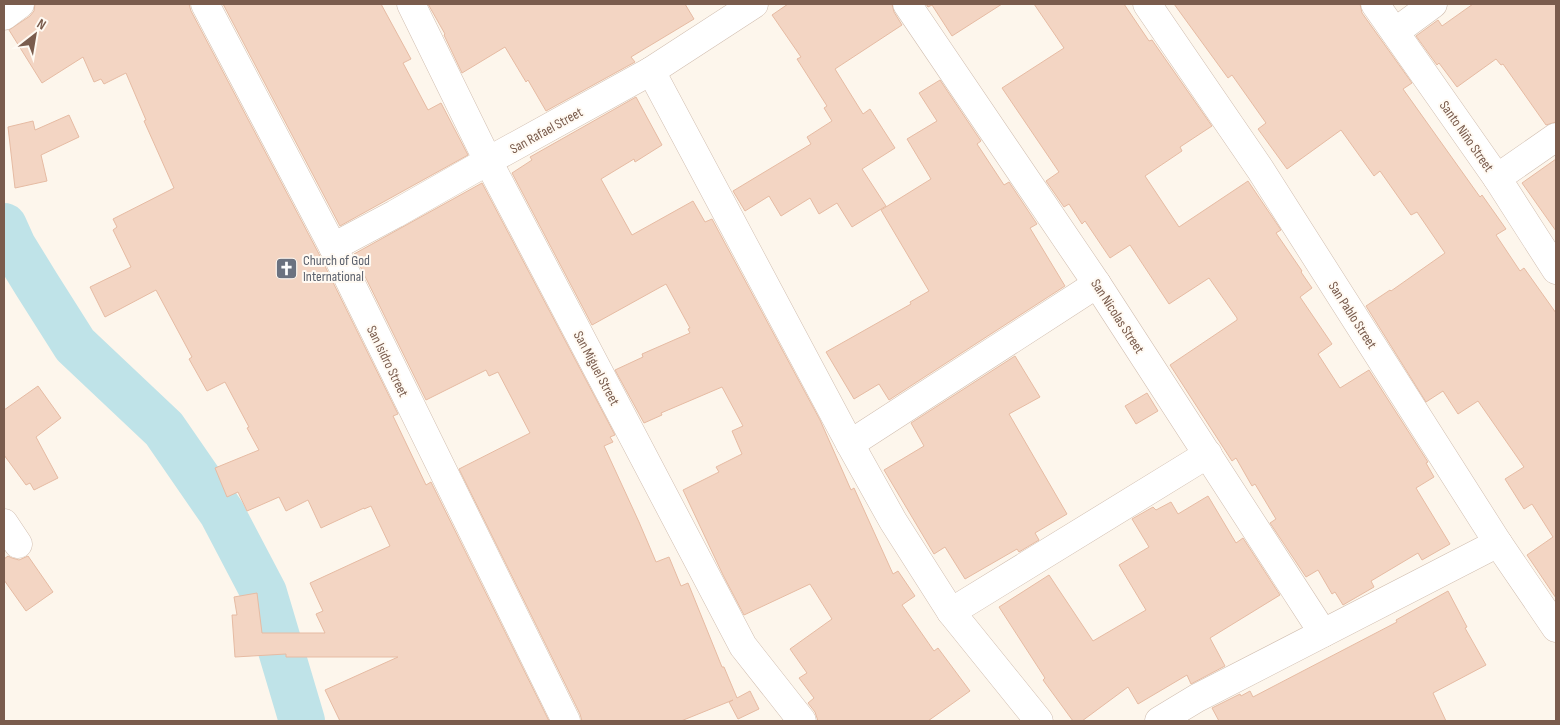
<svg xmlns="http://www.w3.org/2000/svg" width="1560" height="725" font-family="'Sofia Sans Condensed',sans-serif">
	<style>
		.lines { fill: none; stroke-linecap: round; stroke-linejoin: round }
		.river { stroke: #bfe3e8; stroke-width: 46 }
		.building { fill: #f3d5c3; stroke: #e6bba3 }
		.street-casing { stroke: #d1beb0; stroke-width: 29 }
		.street { stroke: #fff; stroke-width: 28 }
		.labels { text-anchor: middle; stroke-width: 4; stroke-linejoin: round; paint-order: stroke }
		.street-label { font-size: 14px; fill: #7a5c4d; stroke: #fffaf3 }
		.worship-label { font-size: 14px; fill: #5b616d; stroke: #fffaf3; text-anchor: start }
	</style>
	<rect width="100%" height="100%" fill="#fdf6ec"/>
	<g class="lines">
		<polyline class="river" points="4,226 13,246 37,285 75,345 164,429 222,513 264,593 302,721"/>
	</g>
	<g class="building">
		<polygon points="35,4 189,4 191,11 319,254 398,414 393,416 426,485 431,482 549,721 340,721 325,690 398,657 286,657 286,654 235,657 232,615 237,615 234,597 257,593 262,633 325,633 316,614 323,611 310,583 390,546 371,506 364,509 364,508 321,528 308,500 286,511 279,497 247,511 238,492 227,497 215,468 259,450 247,428 249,427 225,382 207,391 189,359 192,357 156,290 105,317 90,287 131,267 113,230 117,227 113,219 174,188 144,121 146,120 126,73 104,84 101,79 94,82 83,57 42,83 9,30 30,16 34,11"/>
		<polygon points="223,4 381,4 411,59 403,63 428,110 441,103 468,155 340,226"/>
		<polygon points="428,4 685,4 694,19 631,57 635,62 546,111 528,80 526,82 505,47 462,73 444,35 445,34"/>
		<polygon points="788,4 892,4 894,12 902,25 835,69 863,114 870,109 895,148 862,169 886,206 852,227 837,203 819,214 810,198 781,216 769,196 745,211 733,191 811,144 807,137 832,121 824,108 827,106 797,59 801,57 772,15"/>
		<polygon points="926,4 1002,4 952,36 932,5 928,7"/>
		<polygon points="1034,4 1124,4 1149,41 1152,40 1212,126 1180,147 1182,151 1145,176 1179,227 1248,181 1281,230 1276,233 1302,271 1301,272 1312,288 1300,297 1332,344 1318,354 1340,388 1369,370 1428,462 1426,463 1434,477 1416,488 1450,544 1422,560 1418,553 1371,581 1374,587 1343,605 1335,592 1332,594 1318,570 1306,577 1270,523 1276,519 1255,484 1252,486 1236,458 1232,461 1170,365 1237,320 1237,318 1209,278 1169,304 1130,245 1110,258 1085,221 1082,224 1069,204 1064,207 1046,181 1059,172 1002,88 1064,48"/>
		<polygon points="1174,4 1360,4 1362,13 1412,83 1403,89 1480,197 1482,195 1506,229 1496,235 1520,271 1524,268 1556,313 1556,598 1527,555 1553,537 1532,504 1524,509 1505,479 1524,467 1478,401 1458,414 1443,391 1426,402 1366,306 1390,290 1391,291 1445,253 1417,212 1411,215 1380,171 1374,176 1341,130 1287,169 1258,129 1266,123 1232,75 1228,78"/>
		<polygon points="1473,4 1556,4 1556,122 1546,125 1503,64 1501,65 1496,59 1457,87 1439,63 1437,65 1416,36 1438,20 1442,26"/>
		<polygon points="940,80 981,141 977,144 1004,185 1009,182 1037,224 1030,228 1065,286 889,400 879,384 854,399 826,352 911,304 910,302 929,291 881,210 931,179 907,139 937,121 919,93"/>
		<polygon points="636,97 662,145 635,162 634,159 601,179 632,235 693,201 705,222 712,219 820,420 851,490 854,488 893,574 898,571 915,596 902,605 934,651 938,648 970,691 928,721 818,721 815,712 808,703 814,698 799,678 807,673 790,649 832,619 810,584 744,615 723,575 683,490 719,472 716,467 742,454 732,431 743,426 722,387 661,413 662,415 644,423 615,370 643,357 642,354 690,333 688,329 690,328 666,284 592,325 512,173 532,160 530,157"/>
		<polygon points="69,115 79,137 41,155 47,181 15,188 8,127 33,121 35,130"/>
		<polygon points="1556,159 1556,231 1522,183"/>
		<polygon points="482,183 615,435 610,437 613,442 604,446 639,522 656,562 669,557 681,586 688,583 722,667 724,667 737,698 750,691 759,709 738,719 729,702 733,700 681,721 582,721 580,714 459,469 530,433 498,372 489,376 486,370 426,400 354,254"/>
		<polygon points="1015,356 1040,397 1009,414 1067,514 1035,533 1039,540 1019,552 1017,549 965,579 945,547 934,554 884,470 924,446 911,423"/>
		<polygon points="38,386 61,418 36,437 58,478 34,490 30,483 26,485 4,455 4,410"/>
		<polygon points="1147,393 1158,411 1136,424 1125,406"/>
		<polygon points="1208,496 1236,543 1243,538 1280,595 1210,638 1225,666 1191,684 1187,675 1138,704 1128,687 1082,721 1073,721 1043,680 1045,678 999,607 1049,575 1093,641 1146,610 1119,565 1149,547 1132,519 1153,507 1156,510 1171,502 1178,514"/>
		<polygon points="8,556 12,558 19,560 28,556 53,592 26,611 4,580 4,559"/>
		<polygon points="1448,591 1467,627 1465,628 1486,665 1433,693 1446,721 1219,721 1212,708 1240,694 1241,696 1250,691 1253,697 1397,622 1396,620"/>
	</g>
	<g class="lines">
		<defs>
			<g id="street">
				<polyline points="205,4 333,247 566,721"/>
				<polyline points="411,4 488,161 743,646 802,721"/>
				<polyline points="907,4 1097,284 1323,633"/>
				<polyline points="1147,4 1260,169 1498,543 1556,628"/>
				<polyline points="1375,4 1497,178 1556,270"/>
				<polyline points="4,16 20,4"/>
				<polyline points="1395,32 1433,4"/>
				<polyline points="651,71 850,444 893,521 951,612 1039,721"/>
				<polyline points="1497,178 1556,137"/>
				<polyline points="333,247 395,214 488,161 651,71 754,4"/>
				<polyline points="850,444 1097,284"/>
				<polyline points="4,523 18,544"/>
				<polyline points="951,612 1208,454"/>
				<polyline points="1159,721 1197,698 1498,543"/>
			</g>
		</defs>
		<use href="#street" class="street-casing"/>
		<use href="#street" class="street"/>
	</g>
	<defs>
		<symbol id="church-square" viewBox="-11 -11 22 22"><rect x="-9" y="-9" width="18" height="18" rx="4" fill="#6b7280" stroke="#fffaf3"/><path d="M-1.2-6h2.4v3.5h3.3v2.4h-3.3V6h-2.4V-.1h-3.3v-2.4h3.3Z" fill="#fff"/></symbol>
	</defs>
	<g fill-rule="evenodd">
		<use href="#church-square" x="274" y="256" width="25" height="25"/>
	</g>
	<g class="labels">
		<g class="street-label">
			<text transform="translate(546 130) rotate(-29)" y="5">San Rafael Street</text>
			<text transform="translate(1467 136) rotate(55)" y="5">Santo Niño Street</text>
			<text transform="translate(1353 315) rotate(57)" y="5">San Pablo Street</text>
			<text transform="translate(1118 316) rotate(57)" y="5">San Nicolas Street</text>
			<text transform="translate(388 361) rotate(64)" y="5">San Isidro Street</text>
			<text transform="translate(597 368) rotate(62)" y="5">San Miguel Street</text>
		</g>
		<g class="worship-label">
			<text x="303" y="265">Church of God<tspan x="303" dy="16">International</tspan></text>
		</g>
	</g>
	<rect width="1560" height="725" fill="none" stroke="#7a5c4d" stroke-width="10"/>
	<g transform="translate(35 35) rotate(31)" stroke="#fffaf3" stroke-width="4" paint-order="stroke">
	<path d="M0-4L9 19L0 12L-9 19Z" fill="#7a5c4d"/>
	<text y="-8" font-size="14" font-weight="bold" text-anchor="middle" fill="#7a5c4d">N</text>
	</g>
</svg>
